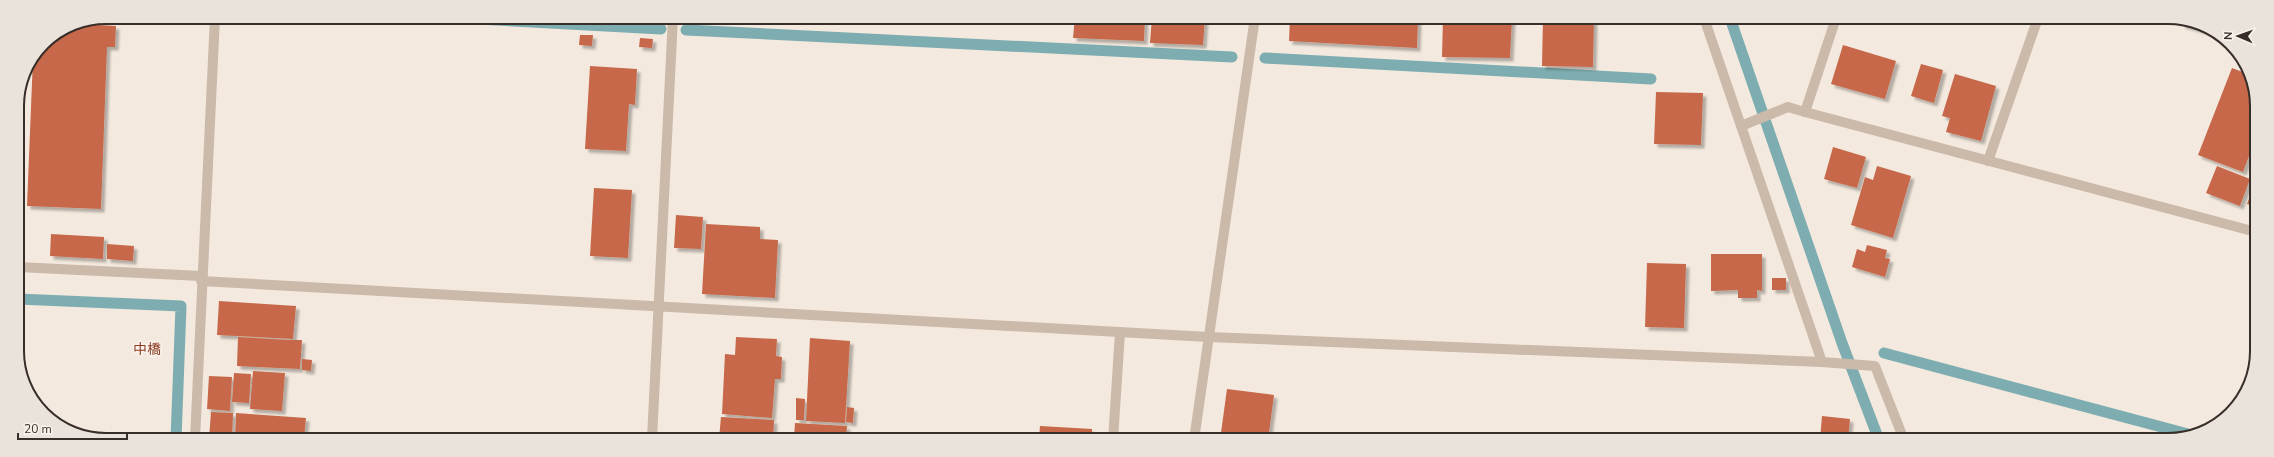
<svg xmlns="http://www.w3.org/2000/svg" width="2274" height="457" font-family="'Nunito Sans','Noto Sans JP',sans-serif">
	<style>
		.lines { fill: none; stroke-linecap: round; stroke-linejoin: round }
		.stream { stroke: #7dadb0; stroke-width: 11 }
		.building { fill: #c66849; filter: url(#shadow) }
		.service { stroke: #cbb9aa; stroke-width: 10 }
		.minor { stroke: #cbb9aa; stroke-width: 10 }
		.labels { text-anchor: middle; stroke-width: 3; stroke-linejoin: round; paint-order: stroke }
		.quarter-label { font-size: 14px; fill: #883b22; stroke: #faf3eb }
		.rim { fill: none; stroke: #382e29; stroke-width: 2 }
	</style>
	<defs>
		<filter id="shadow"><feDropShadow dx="3.5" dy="3.5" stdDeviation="1" flood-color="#0004"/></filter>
	</defs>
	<rect width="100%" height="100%" fill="#f3e9de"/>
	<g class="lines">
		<g class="stream">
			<polyline points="440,17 661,29"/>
			<polyline points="1730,18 1842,343 1879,440"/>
			<polyline points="686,30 1232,57"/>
			<polyline points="1265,58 1651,79"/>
			<polyline points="18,299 181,306 176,439"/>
			<polyline points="1884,353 2188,434"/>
		</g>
	</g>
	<g class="building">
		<polygon points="1075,17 1145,17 1144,41 1073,38"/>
		<polygon points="1152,17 1205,17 1203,45 1150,43"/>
		<polygon points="1290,17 1418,18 1417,48 1289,41"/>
		<polygon points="1443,18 1512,18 1510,58 1442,57"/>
		<polygon points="1543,18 1594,18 1593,67 1542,66"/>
		<polygon points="2183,19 2205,30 2205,31 2182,25"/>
		<polygon points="81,22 81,24 116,26 115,47 107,47 101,209 27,206 33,58 43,43 72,24"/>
		<polygon points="580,35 593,35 592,46 579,45"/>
		<polygon points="640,38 653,39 652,48 639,47"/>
		<polygon points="1843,45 1896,61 1885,99 1831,84"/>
		<polygon points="1921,64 1943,70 1934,103 1911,96"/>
		<polygon points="590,66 637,69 635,105 629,104 626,151 585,149"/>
		<polygon points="2232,68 2248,74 2255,88 2255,140 2243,172 2198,155"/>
		<polygon points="1955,74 1996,86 1981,141 1946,132 1950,118 1942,116"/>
		<polygon points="1656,92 1703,93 1701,145 1654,144"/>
		<polygon points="1833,147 1866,157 1857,188 1824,179"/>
		<polygon points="1877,166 1911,176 1893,238 1851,225 1865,177 1873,180"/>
		<polygon points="2217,166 2250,179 2240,206 2206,193"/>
		<polygon points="2255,182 2256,182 2256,207 2247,204"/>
		<polygon points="594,188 632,190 628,258 590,256"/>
		<polygon points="676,215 703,217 701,249 674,248"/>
		<polygon points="706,224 760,227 760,239 778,240 775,298 702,294"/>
		<polygon points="51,234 104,237 103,259 50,256"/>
		<polygon points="107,244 134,246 133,261 107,259"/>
		<polygon points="1867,245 1887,250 1885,258 1890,259 1885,277 1852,267 1857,249 1865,252"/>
		<polygon points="1711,254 1762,254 1762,291 1757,290 1757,298 1738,298 1738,290 1711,291"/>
		<polygon points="1647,263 1686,264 1684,328 1645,327"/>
		<rect x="1772" y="278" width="14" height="12"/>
		<polygon points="219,301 296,306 293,339 217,335"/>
		<polygon points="238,337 290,340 289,350 290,340 302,340 300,369 237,366"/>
		<polygon points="736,337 777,339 776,356 782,357 781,379 775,379 772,418 722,414 725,354 735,355"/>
		<polygon points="810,338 850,341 845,423 806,421"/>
		<polygon points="302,359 312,360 311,371 302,370"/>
		<polygon points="253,371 285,373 282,411 250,409"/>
		<polygon points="234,373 251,374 249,403 232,402"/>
		<polygon points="209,376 232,377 230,411 207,409"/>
		<polygon points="1227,389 1274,395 1268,440 1220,440"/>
		<polygon points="796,398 805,399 804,420 796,420"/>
		<polygon points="847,407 854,408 853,423 846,422"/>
		<polygon points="211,412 233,413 232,439 209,439"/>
		<polygon points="236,413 306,418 304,439 235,439"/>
		<polygon points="1822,416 1850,419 1848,440 1820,440"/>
		<polygon points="721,417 774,420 773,439 719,439"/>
		<polygon points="795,423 847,426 846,439 794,439"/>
		<polygon points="1040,426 1092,429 1092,440 1039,439"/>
	</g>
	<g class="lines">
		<polyline class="service" points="1113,440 1120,332"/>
		<g class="minor">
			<polyline points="1836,18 1805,112 2256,232"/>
			<polyline points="1741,126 1788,107 1805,112"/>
			<polyline points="1988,161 2038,18"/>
			<polyline points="18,267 201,276"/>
			<polyline points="201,281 1209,337 1822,362 1704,18"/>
			<polyline points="1822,362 1875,366 1904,440"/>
			<polyline points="195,439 215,17"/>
			<polyline points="652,439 673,17"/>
			<polyline points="1194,440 1255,17"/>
		</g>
	</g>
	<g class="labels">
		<g class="quarter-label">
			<text x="147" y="354">中橋</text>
		</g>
	</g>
	<path d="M0 0H2274V457H0ZM106 24H2168A82 82 0 0 1 2250 106V351A82 82 0 0 1 2168 433H106A82 82 0 0 1 24 351V106A82 82 0 0 1 106 24Z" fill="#eae3db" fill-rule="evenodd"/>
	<path class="rim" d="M106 24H2168A82 82 0 0 1 2250 106V351A82 82 0 0 1 2168 433H106A82 82 0 0 1 24 351V106A82 82 0 0 1 106 24Z"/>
	<g transform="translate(2238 36) rotate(272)" stroke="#faf3eb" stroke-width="3" paint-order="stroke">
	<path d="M0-3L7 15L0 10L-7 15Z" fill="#382e29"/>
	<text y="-6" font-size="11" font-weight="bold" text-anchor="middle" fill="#382e29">N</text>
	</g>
	<path d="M18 433v6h109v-6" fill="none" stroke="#382e29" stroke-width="2"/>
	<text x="24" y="433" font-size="12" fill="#382e29" stroke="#faf3eb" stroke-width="3" paint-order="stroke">20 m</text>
</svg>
